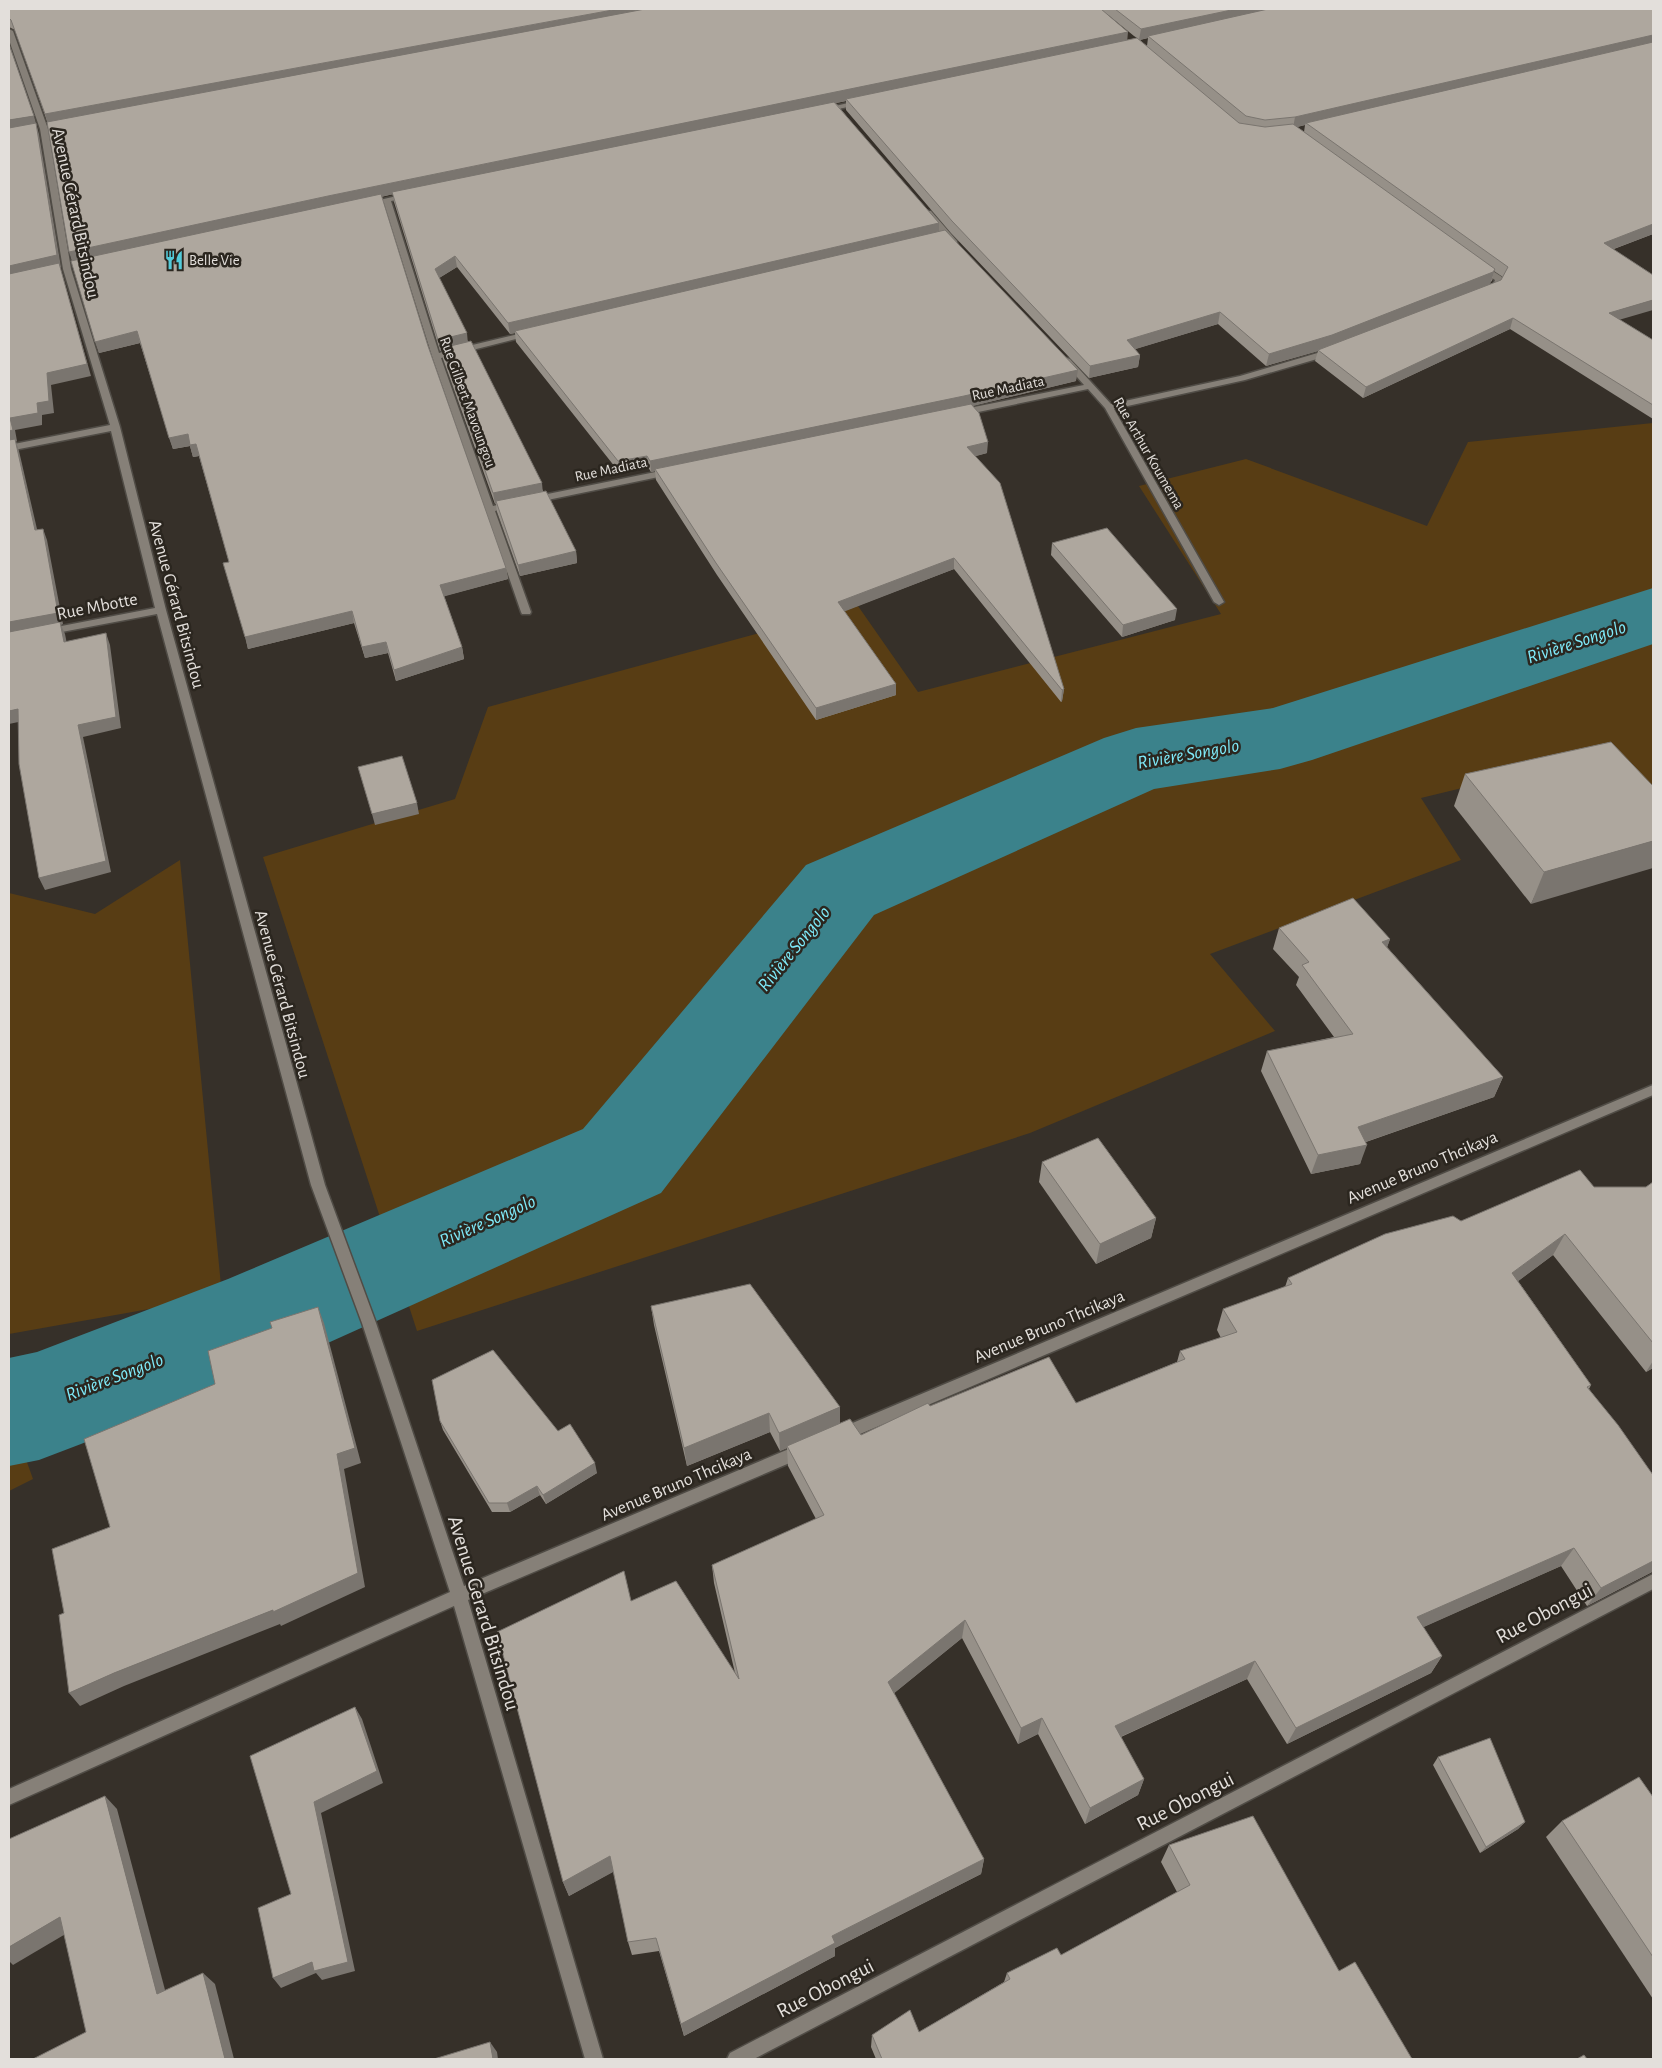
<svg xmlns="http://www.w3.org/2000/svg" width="1662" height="2068" font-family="'Alegreya Sans',sans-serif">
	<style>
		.green { fill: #583d14 }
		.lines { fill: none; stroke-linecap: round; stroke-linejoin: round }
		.river { fill: #3b828b; fill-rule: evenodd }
		.minor-casing { stroke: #504c46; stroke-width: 3 }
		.minor { fill: #868078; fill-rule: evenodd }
		.wall { fill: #969088; fill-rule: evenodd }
		.shaded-wall { fill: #7a756f }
		.building { fill: #aea79e; stroke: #7a756f }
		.labels { text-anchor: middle; stroke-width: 5; stroke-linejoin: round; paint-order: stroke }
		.far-poi-label { font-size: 15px; fill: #e3dfdb; stroke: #2b261f; text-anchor: start }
		.far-street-label { font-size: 15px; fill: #e3dfdb; stroke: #2b261f }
		.street-label { font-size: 18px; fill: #e3dfdb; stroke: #2b261f }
		.water-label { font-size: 19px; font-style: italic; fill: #7febfa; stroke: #2b261f }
		.near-street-label { font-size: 21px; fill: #e3dfdb; stroke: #2b261f }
	</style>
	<rect width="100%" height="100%" fill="#363029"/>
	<g class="green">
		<polygon points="1653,423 1653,809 1598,755 1421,798 1461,860 1210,954 1275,1031 1030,1133 417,1331 263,857 455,799 488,707 858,606 918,692 1221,614 1139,486 1246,459 1427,526 1468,442"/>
		<polygon points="180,860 222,1296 9,1334 9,893 95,914"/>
		<polygon points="9,1437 19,1440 33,1479 9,1491"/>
	</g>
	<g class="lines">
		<polygon class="river" points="1653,588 1653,644 1312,760 1280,769 1154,789 874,915 661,1193 310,1351 81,1444 39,1460 9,1466 9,1358 37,1352 228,1279 583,1129 806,865 1104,738 1136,728 1273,708"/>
		<defs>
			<g id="minor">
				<polygon points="9,29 13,31 48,129 71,269 120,427 166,610 325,1185 376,1323 464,1586 796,1446 801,1444 806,1446 808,1451 806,1456 468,1600 603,2059 585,2059 454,1606 9,1805 9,1789 450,1592 362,1323 311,1185 157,614 46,635 41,632 46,629 155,608 111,431 9,451 9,445 110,425 63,269 40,129 9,40"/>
				<polygon points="861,100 864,100 864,104 822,112 818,110"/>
				<polygon points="410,193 413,193 413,197 391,201 439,353 531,331 535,334 441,358 493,506 514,501 519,504 495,511 531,612 530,614 522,614 521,612 432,356 384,203 366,206 362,204"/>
				<polygon points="925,211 931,211 957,241 957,245 951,245 925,215"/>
				<polygon points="1479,262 1502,277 1500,288 1490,293 1484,293 1484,289 1493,285 1495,280 1476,267 1476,263"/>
				<polygon points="1331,349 1334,350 1334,354 1245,380 1114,409 1224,602 1219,605 1214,602 1105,408 1088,389 959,416 954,413 959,410 1084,385 1063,361 1067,358 1070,359 1111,404 1240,376"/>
				<polygon points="670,469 673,470 673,474 533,503 528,500 533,497"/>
				<polygon points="1653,1085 1653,1095 846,1440 841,1442 836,1440 834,1435 836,1430"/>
				<polygon points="1653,1574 1653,1589 754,2059 727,2059 730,2053"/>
			</g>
		</defs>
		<use href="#minor" class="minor-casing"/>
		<use href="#minor" class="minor"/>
	</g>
	<g class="wall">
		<path d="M9 9H1653V234L1614 249 1620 320 1653 340V419L1510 329 1363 398 1315 361 1318 351 1266 366 1218 324 1135 349 1140 355 1138 367 1089 378 951 233 846 110V101L836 103 939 232 1076 381 972 406 987 453 975 456 1064 689 1062 701 1061 702 954 569 844 611 896 684V695L816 720 717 575 656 480 655 471 651 472 648 467 619 472 516 342 515 333 510 334 457 267 439 278 468 342 543 491 576 551 577 563 520 576 497 512 496 504H495L443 359 442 350 440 351 394 202 393 194 381 197 428 346 506 568 508 579 444 596 462 647 464 659 396 681 388 653 365 658 354 623 248 649 229 562 199 456 193 457 190 446 173 449 140 343 99 353 72 261 47 121 15 30 9 27ZM1107 14 1134 36 1137 38 1127 40ZM1148 38 1147 46 1140 40ZM1305 125 1304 132 1297 127ZM1494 271 1503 277 1501 280 1481 288 1492 281Z"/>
		<polygon points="1052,543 1175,620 1122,637 1051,555"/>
		<polygon points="1611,742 1531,904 1454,806 1465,774"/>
		<polygon points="1279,928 1390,939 1387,947 1503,1077 1494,1097 1366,1142 1360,1164 1311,1174 1261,1071 1267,1051 1334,1037 1296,985 1299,977 1273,949"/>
		<polygon points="1042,1162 1156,1218 1151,1238 1096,1264 1039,1182"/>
		<polygon points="1653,1182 1653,1368 1646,1372 1553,1255 1518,1281 1591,1385 1589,1389 1653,1475 1653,1573 1652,1572 1587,1606 1561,1566 1423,1627 1442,1656 1431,1673 1287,1744 1247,1679 1121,1737 1144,1779 1138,1795 1085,1824 1038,1734 1018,1744 962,1638 894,1693 984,1859 981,1874 835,1948 835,1956 684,2036 659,1951 632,1955 628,1942 614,1871 569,1896 563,1882 631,1601 735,1673 714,1583 712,1565 816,1519 788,1466 787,1448 780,1451 770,1432 687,1466 654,1325 651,1306 840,1424 861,1435 930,1406 1076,1403 1177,1362 1180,1351 1221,1338 1217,1330 1223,1309 1285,1287 1288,1278 1461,1221 1594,1187 1646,1187"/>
		<polygon points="440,1421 558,1431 597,1473 546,1504 540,1495 510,1512 492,1512 443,1430"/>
		<polygon points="1438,1757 1525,1822 1518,1829 1480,1853 1433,1765"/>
		<polygon points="1653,1797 1653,1999 1546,1837 1562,1821"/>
		<polygon points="1169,1845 1339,1971 1412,2059 876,2059 871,2047 872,2035 919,2032 1004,1982 1007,1973 1061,1955 1177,1892 1161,1862"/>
	</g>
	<g class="shaded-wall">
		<polygon points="618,9 676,9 48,125 45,114"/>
		<polygon points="1236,9 1283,9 1148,36 1148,38 1139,40 1141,29"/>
		<polygon points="1128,32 1127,43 846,99 846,101 331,207 73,264 69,252 328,196"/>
		<polygon points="1653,35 1653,45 1306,123 1305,125 1293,128 1295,117"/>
		<polygon points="34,116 39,134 61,267 60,267 91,376 51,385 54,413 42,415 42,425 15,430 17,441 16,442 19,451 40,542 35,530 9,444 9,431 10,418 9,278 9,120"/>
		<polygon points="939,223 939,234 515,331 515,333 510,334 508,323"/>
		<polygon points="1653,224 1653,234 1600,254 1604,243"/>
		<polygon points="455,256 457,267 436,280 435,269"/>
		<polygon points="1495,269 1490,285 1318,350 1318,351 1266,366 1269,354"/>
		<polygon points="1653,300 1653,310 1605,324 1609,313"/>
		<polygon points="1220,312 1218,324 1126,352 1127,340"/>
		<polygon points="1513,318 1510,329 1363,398 1366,387"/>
		<polygon points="137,331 140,343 99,353 95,342"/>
		<polygon points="467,333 468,344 440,351 438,340"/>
		<polygon points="1140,355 1138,367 1089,378 1090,366"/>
		<polygon points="1078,370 1076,381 964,408 655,469 655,471 651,472 650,461"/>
		<polygon points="188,434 196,444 199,456 193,457 190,446 173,449 169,438"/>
		<polygon points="988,442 987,453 966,459 967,447"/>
		<polygon points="647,456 648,467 619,472 618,461"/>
		<polygon points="542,483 543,494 496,501 496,504 495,504 493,493"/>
		<polygon points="43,529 47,540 63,624 61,625 65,634 69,654 9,635 9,622"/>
		<polygon points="576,551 577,563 520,576 518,565"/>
		<polygon points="954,558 954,569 838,614 838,602"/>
		<polygon points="506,568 508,579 442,597 440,585"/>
		<polygon points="1177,609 1175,620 1122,637 1123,625"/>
		<polygon points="352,611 354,623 248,649 245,637"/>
		<polygon points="106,633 110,645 121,728 83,737 111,872 45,890 39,878 78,725"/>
		<polygon points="386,642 388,653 365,658 362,647"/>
		<polygon points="462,647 464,659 396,681 394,670"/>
		<polygon points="896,684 896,695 816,720 816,708"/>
		<polygon points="1064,689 1062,701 1061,702 1062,690"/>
		<polygon points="18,709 23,721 9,724 9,711"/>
		<polygon points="417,803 419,814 375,825 372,814"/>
		<polygon points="1653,841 1653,868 1531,904 1544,872"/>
		<polygon points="1390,939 1383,959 1382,942"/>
		<polygon points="1503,1077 1494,1097 1351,1147 1358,1127"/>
		<polygon points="1367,1145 1360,1164 1311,1174 1318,1155"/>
		<polygon points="1156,1218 1151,1238 1096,1264 1100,1244"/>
		<polygon points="1565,1234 1553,1255 1501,1294 1512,1273"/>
		<polygon points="318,1307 324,1323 361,1463 344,1469 365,1587 281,1626 280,1624 124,1686 80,1706 69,1693 114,1673 273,1610 337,1454"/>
		<polygon points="1653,1361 1653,1368 1646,1372"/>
		<polygon points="840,1407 840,1426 787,1446 787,1448 780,1451 779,1433"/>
		<polygon points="769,1413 770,1432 687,1466 684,1448"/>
		<polygon points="595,1463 597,1473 546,1504 543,1495"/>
		<polygon points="537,1486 540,1495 510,1512 507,1503"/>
		<polygon points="1574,1548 1561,1566 1406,1635 1417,1617"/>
		<polygon points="1653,1561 1653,1571 1652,1572 1587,1606 1601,1588"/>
		<polygon points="965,1620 962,1638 887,1699 888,1682"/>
		<polygon points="1442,1656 1431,1673 1287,1744 1296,1728"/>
		<polygon points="1255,1661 1247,1679 1109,1742 1115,1726"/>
		<polygon points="355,1707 362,1719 383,1783 321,1813 355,1971 322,1980 316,1973 281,1988 273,1978 312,1962 314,1802"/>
		<polygon points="1042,1718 1038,1734 1018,1744 1021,1728"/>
		<polygon points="1144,1779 1138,1795 1085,1824 1090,1808"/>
		<polygon points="105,1796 117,1809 169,2005 157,1994"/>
		<polygon points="1525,1822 1518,1829 1480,1853 1486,1847"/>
		<polygon points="610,1856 615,1871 569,1896 563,1882"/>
		<polygon points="984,1859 981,1874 835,1948 835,1956 684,2036 681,2024 832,1936"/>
		<polygon points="60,1917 74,1929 13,1965 9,1961 9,1947"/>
		<polygon points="203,1973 215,1984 234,2059 225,2059"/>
		<polygon points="490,2042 497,2052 498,2059 493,2059"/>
	</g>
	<g class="building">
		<polygon points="9,9 618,9 45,114 11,20 9,18"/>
		<polygon points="645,9 1101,9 1128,32 328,196 69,252 47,122"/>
		<polygon points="1115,9 1236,9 1141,29"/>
		<polygon points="1268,9 1653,9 1653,35 1295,117 1265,120 1246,116 1148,36"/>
		<polygon points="1137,38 1239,123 1265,127 1293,124 1495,269 1493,272 1332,335 1269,354 1220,312 1127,340 1140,355 1090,366 952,221 846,99"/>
		<polygon points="1653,42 1653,224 1604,243 1653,275 1653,300 1609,313 1653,340 1653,405 1513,318 1366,387 1318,350 1501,280 1508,267 1306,123"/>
		<polygon points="9,44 34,116 9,120"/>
		<polygon points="834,102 939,223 508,323 455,256 435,269 467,333 438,340 392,192"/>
		<polygon points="36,123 57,255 9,266 9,128"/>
		<polygon points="381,194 428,346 506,568 440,585 462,647 394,670 386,642 362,647 352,611 245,637 223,563 229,562 196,444 190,445 188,434 169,438 137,331 95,342 71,261"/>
		<polygon points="945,230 1078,370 964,396 650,461 647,456 618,461 515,331"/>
		<polygon points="59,263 87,364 47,373 49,401 37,403 38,413 10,418 13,430 9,431 9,274"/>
		<polygon points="471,341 542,483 493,493 442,348"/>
		<polygon points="971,404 979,413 988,442 967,447 1000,483 1064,689 1062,690 954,558 838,602 896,684 816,708 716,563 655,469"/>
		<polygon points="15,439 35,530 43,529 58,613 9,622 9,440"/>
		<polygon points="546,491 576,551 518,565 496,501"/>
		<polygon points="1107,528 1177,609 1123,625 1052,543"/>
		<polygon points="60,622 64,642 106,633 116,717 78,725 106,861 39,878 19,764 18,709 9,711 9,632"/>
		<polygon points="1611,742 1653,786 1653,841 1544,872 1465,774"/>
		<polygon points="402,756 417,803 372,814 358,767"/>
		<polygon points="1353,898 1390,939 1382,942 1503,1077 1358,1127 1367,1145 1318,1155 1267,1051 1353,1034 1302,965 1309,962 1279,928"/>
		<polygon points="1098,1138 1156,1218 1100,1244 1042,1162"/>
		<polygon points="1580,1170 1594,1187 1646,1187 1653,1182 1653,1343 1565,1234 1512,1273 1591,1385 1587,1387 1618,1425 1653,1475 1653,1561 1601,1588 1574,1548 1417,1617 1442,1656 1296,1728 1255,1661 1115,1726 1144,1779 1090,1808 1042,1718 1021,1728 965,1620 888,1682 984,1859 832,1936 835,1943 681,2024 656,1938 628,1942 610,1856 563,1882 497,1632 624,1571 631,1601 676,1581 739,1679 712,1565 824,1515 787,1446 850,1419 861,1435 928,1403 930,1406 1049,1357 1076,1403 1185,1359 1180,1351 1237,1332 1223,1309 1292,1284 1288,1278 1385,1234 1453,1216 1461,1221"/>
		<polygon points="750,1284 840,1407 779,1433 769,1413 684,1448 651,1306"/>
		<polygon points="318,1307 355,1448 337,1454 358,1573 273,1612 273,1610 114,1673 69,1693 59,1615 64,1613 52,1549 110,1527 84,1439 215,1384 208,1351 272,1328 270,1322"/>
		<polygon points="493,1350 558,1431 570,1424 595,1463 543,1495 537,1486 507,1503 489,1503 440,1421 432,1380"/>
		<polygon points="355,1707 377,1771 314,1802 348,1962 314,1971 312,1962 273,1978 258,1908 291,1894 250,1756"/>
		<polygon points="1490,1738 1525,1822 1486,1847 1438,1757"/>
		<polygon points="1639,1777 1653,1797 1653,1957 1562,1821"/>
		<polygon points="105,1796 157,1994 203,1973 225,2059 33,2059 86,2032 60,1917 9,1947 9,1839"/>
		<polygon points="1253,1816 1339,1971 1355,1962 1412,2059 882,2059 872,2035 910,2010 919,2032 1010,1979 1007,1973 1057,1948 1061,1955 1190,1885 1169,1845"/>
		<polygon points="490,2042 493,2059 434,2059"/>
		<polygon points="1584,2055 1587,2059 1577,2059"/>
	</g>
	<defs>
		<symbol id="restaurant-bare" viewBox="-9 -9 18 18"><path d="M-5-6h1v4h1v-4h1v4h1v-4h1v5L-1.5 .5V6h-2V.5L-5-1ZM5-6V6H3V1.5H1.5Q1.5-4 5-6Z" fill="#53cbda" stroke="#2b261f" stroke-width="2.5" paint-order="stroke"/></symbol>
	</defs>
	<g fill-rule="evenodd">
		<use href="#restaurant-bare" x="160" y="246" width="28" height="28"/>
	</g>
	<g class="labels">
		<g class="far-poi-label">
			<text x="189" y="265">Belle Vie</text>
		</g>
		<g class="far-street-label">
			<text transform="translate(1008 388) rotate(-12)" y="5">Rue Madiata</text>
			<text transform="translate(468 402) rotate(70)" y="5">Rue Gilbert Mavoungou</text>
			<text transform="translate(1149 453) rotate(60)" y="5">Rue Arthur Koumema</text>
			<text transform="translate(611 469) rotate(-12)" y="5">Rue Madiata</text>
		</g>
		<g class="street-label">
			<text transform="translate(76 213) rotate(78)" y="6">Avenue Gérard Bitsindou</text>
			<text transform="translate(177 604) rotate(75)" y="6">Avenue Gérard Bitsindou</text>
			<text transform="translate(97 606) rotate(-11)" y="6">Rue Mbotte</text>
			<text transform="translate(283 994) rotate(75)" y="6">Avenue Gérard Bitsindou</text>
			<text transform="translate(1422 1167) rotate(-23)" y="6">Avenue Bruno Thcikaya</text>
			<text transform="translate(1049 1326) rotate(-23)" y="6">Avenue Bruno Thcikaya</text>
			<text transform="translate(676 1484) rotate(-23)" y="6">Avenue Bruno Thcikaya</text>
		</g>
		<g class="water-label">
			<text transform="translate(1576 641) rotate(-18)" y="7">Rivière Songolo</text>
			<text transform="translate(1188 753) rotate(-10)" y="7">Rivière Songolo</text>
			<text transform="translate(793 948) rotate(-51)" y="7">Rivière Songolo</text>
			<text transform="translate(487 1220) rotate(-24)" y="7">Rivière Songolo</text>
			<text transform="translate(114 1376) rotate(-21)" y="7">Rivière Songolo</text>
		</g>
		<g class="near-street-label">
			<text transform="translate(484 1613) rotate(73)" y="7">Avenue Gerard Bitsindou</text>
			<text transform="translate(1544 1613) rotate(-28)" y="7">Rue Obongui</text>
			<text transform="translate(1185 1801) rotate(-27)" y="7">Rue Obongui</text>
			<text transform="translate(825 1988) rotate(-27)" y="7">Rue Obongui</text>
		</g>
	</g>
	<rect width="1662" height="2068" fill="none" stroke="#e3dfdb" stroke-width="20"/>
</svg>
